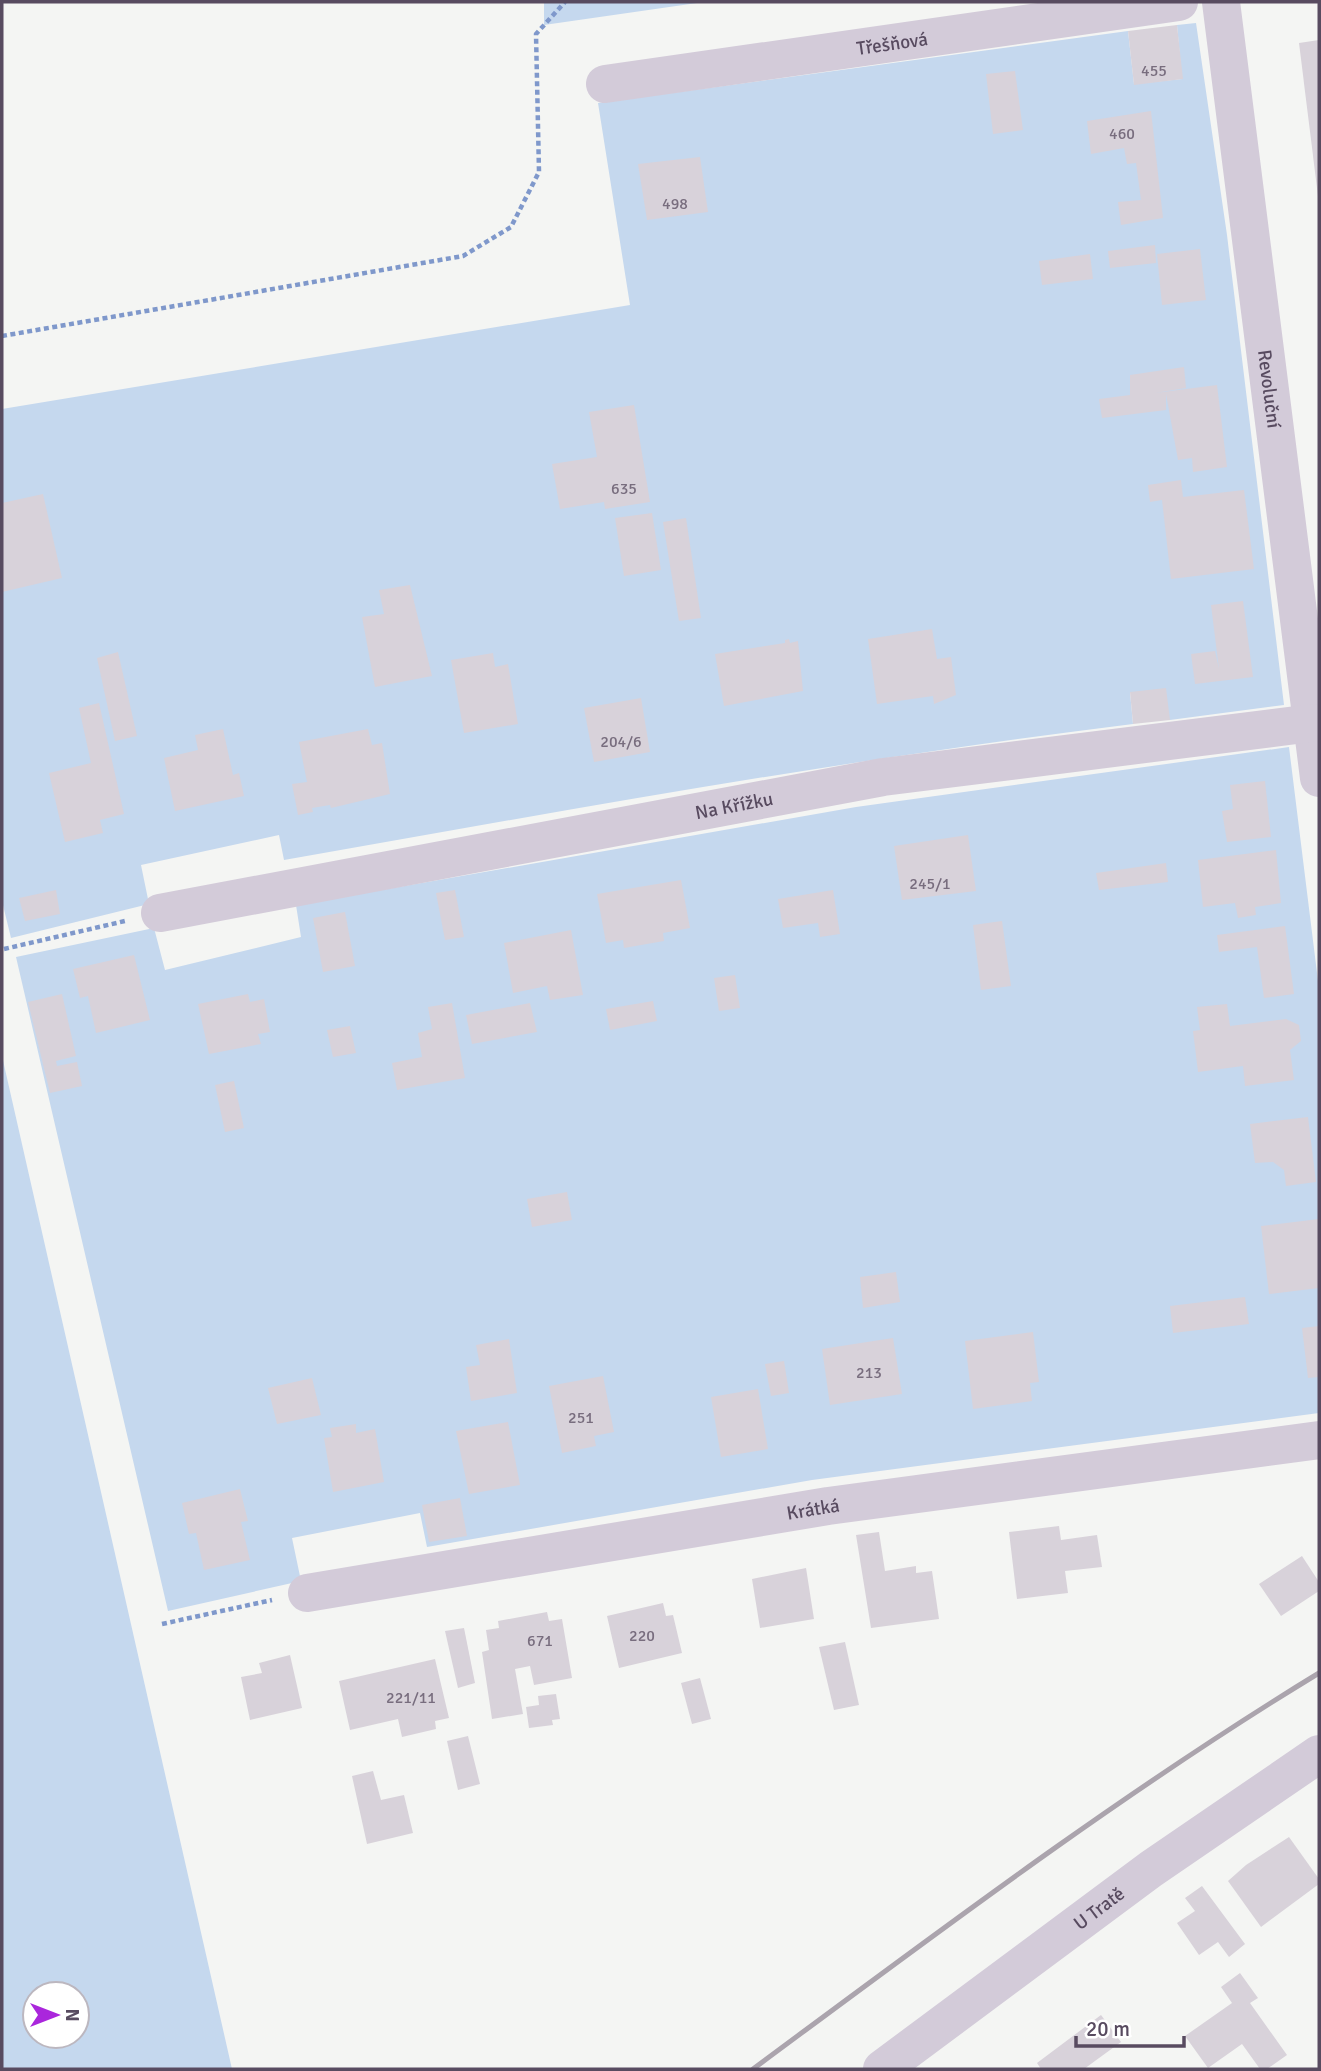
<svg xmlns="http://www.w3.org/2000/svg" width="1321" height="2071" font-family="Signika,sans-serif">
	<style>
		.green { fill: #c5d8ee; fill-rule: evenodd }
		.building { fill: #d8d2da }
		.lines { fill: none; stroke-linecap: round; stroke-linejoin: round }
		.path { stroke: #7f98cb; stroke-width: 4.5; stroke-dasharray: 5 3.5; stroke-linecap: butt }
		.minor { stroke: #d3cbd9; stroke-width: 38 }
		.rail { stroke: #aba4ad; stroke-width: 5 }
		.labels { text-anchor: middle; stroke-width: 5; stroke-linejoin: round; paint-order: stroke }
		.number-label { font-size: 16px; fill: #786d7e }
		.street-label { font-size: 19px; fill: #584b60; stroke: #fff }
	</style>
	<rect width="100%" height="100%" fill="#f4f5f3"/>
	<g class="green">
		<polygon points="544,2 704,2 544,25"/>
		<path d="M1196 23 1227 235 1284 705 1170 720 1130 692 1133 724C848 759 566 810 284 860L279 835 141 865 149 904 11 938 2 901V409L630 305 598 103 1128 31 1134 84 1182 79 1177 25Z"/>
		<polygon points="1289,747 1319,989 1319,1413 812,1480 427,1547 420,1513 292,1538 301,1581 168,1611 16,957 154,928 165,970 301,937 296,905 856,807"/>
		<path d="M2 1056 232 2069H2ZM77 1994V2036H35V1994Z"/>
	</g>
	<g class="building">
		<polygon points="1177,25 1183,79 1134,85 1128,31"/>
		<polygon points="1319,40 1319,195 1318,196 1299,43"/>
		<polygon points="1015,71 1023,130 993,134 986,74"/>
		<polygon points="1151,111 1163,218 1121,225 1118,202 1141,200 1136,163 1127,164 1124,148 1091,154 1087,121"/>
		<polygon points="700,157 708,212 647,220 638,164"/>
		<polygon points="1155,245 1156,263 1110,268 1108,251"/>
		<polygon points="1200,249 1206,300 1162,305 1157,254"/>
		<polygon points="1090,254 1093,279 1042,285 1039,261"/>
		<polygon points="1184,367 1186,388 1155,393 1217,385 1227,467 1193,472 1192,458 1178,460 1166,394 1166,410 1102,418 1099,399 1130,395 1130,375"/>
		<polygon points="634,405 650,502 605,509 604,502 560,509 552,464 597,457 589,412"/>
		<polygon points="1181,480 1183,497 1244,490 1254,569 1171,579 1162,500 1150,502 1148,485"/>
		<polygon points="43,494 62,578 2,592 2,503"/>
		<polygon points="652,513 661,570 624,576 615,518"/>
		<polygon points="686,518 701,618 679,621 663,522"/>
		<polygon points="410,585 432,676 375,687 362,617 384,614 379,590"/>
		<polygon points="1243,601 1253,677 1195,684 1191,654 1215,651 1219,669 1211,605"/>
		<polygon points="932,629 937,659 951,657 956,695 934,704 933,696 877,704 868,639"/>
		<polygon points="789,639 790,643 798,641 803,691 724,706 715,654 785,643 785,640"/>
		<polygon points="118,652 137,736 115,741 97,658"/>
		<polygon points="493,653 495,667 508,664 518,724 464,733 451,660"/>
		<polygon points="1166,688 1170,720 1133,724 1130,692"/>
		<polygon points="641,698 650,752 594,762 584,708"/>
		<polygon points="99,703 124,814 100,820 103,833 65,842 49,773 91,763 79,708"/>
		<polygon points="223,729 233,775 239,773 244,796 175,811 164,758 198,750 195,735"/>
		<polygon points="368,729 372,745 382,743 390,794 331,808 330,805 312,808 313,812 298,815 292,784 307,782 299,742"/>
		<polygon points="1265,781 1271,837 1227,842 1222,811 1233,809 1230,785"/>
		<polygon points="968,835 976,891 902,900 894,846"/>
		<polygon points="1276,850 1281,903 1255,907 1256,915 1238,918 1235,903 1203,907 1198,860"/>
		<polygon points="1166,863 1168,882 1099,890 1096,873"/>
		<polygon points="681,880 690,928 663,933 664,941 624,948 623,940 606,943 597,894"/>
		<polygon points="56,890 60,914 25,921 19,898"/>
		<polygon points="455,890 464,937 445,940 436,893"/>
		<polygon points="833,890 840,934 820,937 818,923 783,928 778,899"/>
		<polygon points="345,912 355,966 323,972 313,918"/>
		<polygon points="1002,921 1011,986 981,990 973,925"/>
		<polygon points="1285,926 1294,994 1264,998 1257,947 1219,952 1217,935"/>
		<polygon points="571,930 583,995 550,1000 547,986 513,993 504,943"/>
		<polygon points="134,955 150,1020 96,1033 88,996 80,998 73,969"/>
		<polygon points="735,975 740,1008 719,1011 714,978"/>
		<polygon points="62,994 76,1056 56,1061 57,1066 77,1062 82,1086 50,1093 28,1002"/>
		<polygon points="248,994 250,1002 264,999 270,1032 258,1034 261,1044 209,1054 198,1004"/>
		<polygon points="653,1001 657,1021 610,1030 606,1009"/>
		<polygon points="452,1003 465,1078 397,1090 392,1063 422,1057 418,1033 432,1029 428,1007"/>
		<polygon points="530,1003 537,1032 472,1044 466,1015"/>
		<polygon points="1227,1004 1230,1026 1286,1019 1299,1025 1301,1041 1290,1050 1294,1080 1245,1086 1243,1066 1198,1072 1193,1031 1200,1030 1197,1007"/>
		<polygon points="350,1026 356,1053 333,1057 327,1030"/>
		<polygon points="234,1081 244,1128 225,1132 215,1085"/>
		<polygon points="1308,1117 1316,1182 1286,1186 1284,1170 1273,1162 1255,1163 1250,1124"/>
		<polygon points="567,1192 572,1220 532,1227 527,1199"/>
		<polygon points="1319,1219 1319,1288 1269,1294 1261,1226"/>
		<polygon points="896,1272 900,1302 863,1308 860,1277"/>
		<polygon points="1245,1297 1249,1324 1173,1333 1170,1306"/>
		<polygon points="1319,1326 1319,1377 1308,1378 1302,1328"/>
		<polygon points="1033,1332 1039,1382 1030,1383 1032,1401 973,1409 965,1341"/>
		<polygon points="893,1338 902,1394 830,1405 822,1349"/>
		<polygon points="509,1339 517,1393 471,1401 466,1367 480,1365 476,1345"/>
		<polygon points="784,1361 789,1393 771,1396 765,1364"/>
		<polygon points="603,1376 614,1432 594,1436 596,1446 562,1453 549,1386"/>
		<polygon points="312,1378 321,1415 277,1424 268,1388"/>
		<polygon points="758,1389 768,1449 721,1457 711,1397"/>
		<polygon points="508,1422 520,1485 469,1494 456,1431"/>
		<polygon points="356,1424 356,1433 375,1429 384,1482 333,1492 324,1438 332,1437 330,1428"/>
		<polygon points="240,1489 248,1521 241,1522 250,1560 204,1570 196,1533 189,1534 182,1503"/>
		<polygon points="460,1498 467,1536 429,1542 422,1505"/>
		<polygon points="1059,1526 1061,1540 1097,1535 1102,1567 1065,1571 1068,1593 1017,1599 1009,1532"/>
		<polygon points="879,1532 885,1571 916,1566 916,1573 932,1571 939,1619 871,1628 856,1535"/>
		<polygon points="1302,1556 1319,1582 1319,1591 1281,1616 1259,1584"/>
		<polygon points="806,1568 814,1619 760,1628 752,1579"/>
		<polygon points="663,1603 666,1616 673,1615 682,1653 619,1668 607,1616"/>
		<polygon points="547,1612 549,1621 562,1619 572,1678 534,1685 530,1666 515,1669 523,1714 492,1719 482,1652 489,1650 486,1630 499,1628 498,1621"/>
		<polygon points="464,1628 475,1683 458,1688 445,1631"/>
		<polygon points="845,1642 859,1705 834,1710 819,1647"/>
		<polygon points="290,1655 302,1708 250,1720 241,1677 262,1673 259,1663"/>
		<polygon points="435,1659 449,1718 435,1721 436,1729 402,1737 398,1719 350,1730 339,1681"/>
		<polygon points="700,1678 711,1719 692,1724 681,1683"/>
		<polygon points="556,1694 560,1719 552,1720 553,1725 529,1728 526,1707 539,1705 538,1696"/>
		<polygon points="468,1736 480,1784 458,1790 447,1741"/>
		<polygon points="373,1771 381,1800 404,1795 413,1833 367,1844 352,1776"/>
		<polygon points="1289,1837 1319,1879 1319,1884 1261,1927 1228,1881 1246,1865"/>
		<polygon points="1202,1886 1245,1944 1229,1957 1218,1942 1199,1955 1177,1923 1195,1911 1185,1898"/>
		<polygon points="1240,1973 1258,1998 1250,2003 1287,2055 1267,2069 1260,2069 1242,2044 1208,2068 1185,2036 1232,2003 1221,1987"/>
		<polygon points="1101,2015 1121,2042 1084,2069 1041,2069 1037,2063"/>
	</g>
	<g class="lines">
		<g class="path">
			<polyline points="2,336 463,256 511,227 539,172 536,34 565,2"/>
			<polyline points="4,949 125,921"/>
			<polyline points="162,1624 272,1600"/>
		</g>
		<g class="minor">
			<path id="s1" d="M1221 2 1319 778"/>
			<path id="s2" d="M605 84 1179 2"/>
			<path id="s3" d="M160 913 883 777 1312 723"/>
			<path id="s4" d="M307 1593 828 1506 1319 1440"/>
			<path id="s5" d="M882 2069 1151 1869 1319 1754"/>
		</g>
		<path class="rail" d="M753 2069C938 1932 1122 1793 1319 1673"/>
	</g>
	<g class="labels">
		<g class="number-label">
			<text x="1154" y="76">455</text>
			<text x="1122" y="139">460</text>
			<text x="675" y="209">498</text>
			<text x="624" y="494">635</text>
			<text x="621" y="747">204/6</text>
			<text x="930" y="889">245/1</text>
			<text x="869" y="1378">213</text>
			<text x="581" y="1423">251</text>
			<text x="642" y="1641">220</text>
			<text x="540" y="1646">671</text>
			<text x="411" y="1703">221/11</text>
		</g>
		<g class="street-label">
			<text dy="7" stroke="none"><textPath href="#s2" startOffset="290">Třešňová</textPath></text>
			<text dy="7" stroke="none"><textPath href="#s1" startOffset="390">Revoluční</textPath></text>
			<text dy="7" stroke="none"><textPath href="#s3" startOffset="584">Na Křížku</textPath></text>
			<text dy="7" stroke="none"><textPath href="#s4" startOffset="513">Krátká</textPath></text>
			<text dy="7" stroke="none"><textPath href="#s5" startOffset="270">U Tratě</textPath></text>
		</g>
	</g>
	<rect width="1321" height="2071" fill="none" stroke="#584b60" stroke-width="7"/>
	<g transform="translate(56 2015) rotate(90)"><circle r="33" fill="#ffffff" stroke="#bcb7bf" stroke-width="2"/>
	<path d="M0-5L12 26L0 18L-12 26Z" fill="#aa26dc"/>
	<text y="-10" font-size="19" font-weight="bold" text-anchor="middle" fill="#584b60">N</text>
	</g>
	<path d="M1076 2036v10h108v-10" fill="none" stroke="#584b60" stroke-width="3.5"/>
	<text x="1086" y="2036" font-size="21" fill="#584b60" stroke="#ffffff" stroke-width="5" paint-order="stroke">20 m</text>
</svg>
